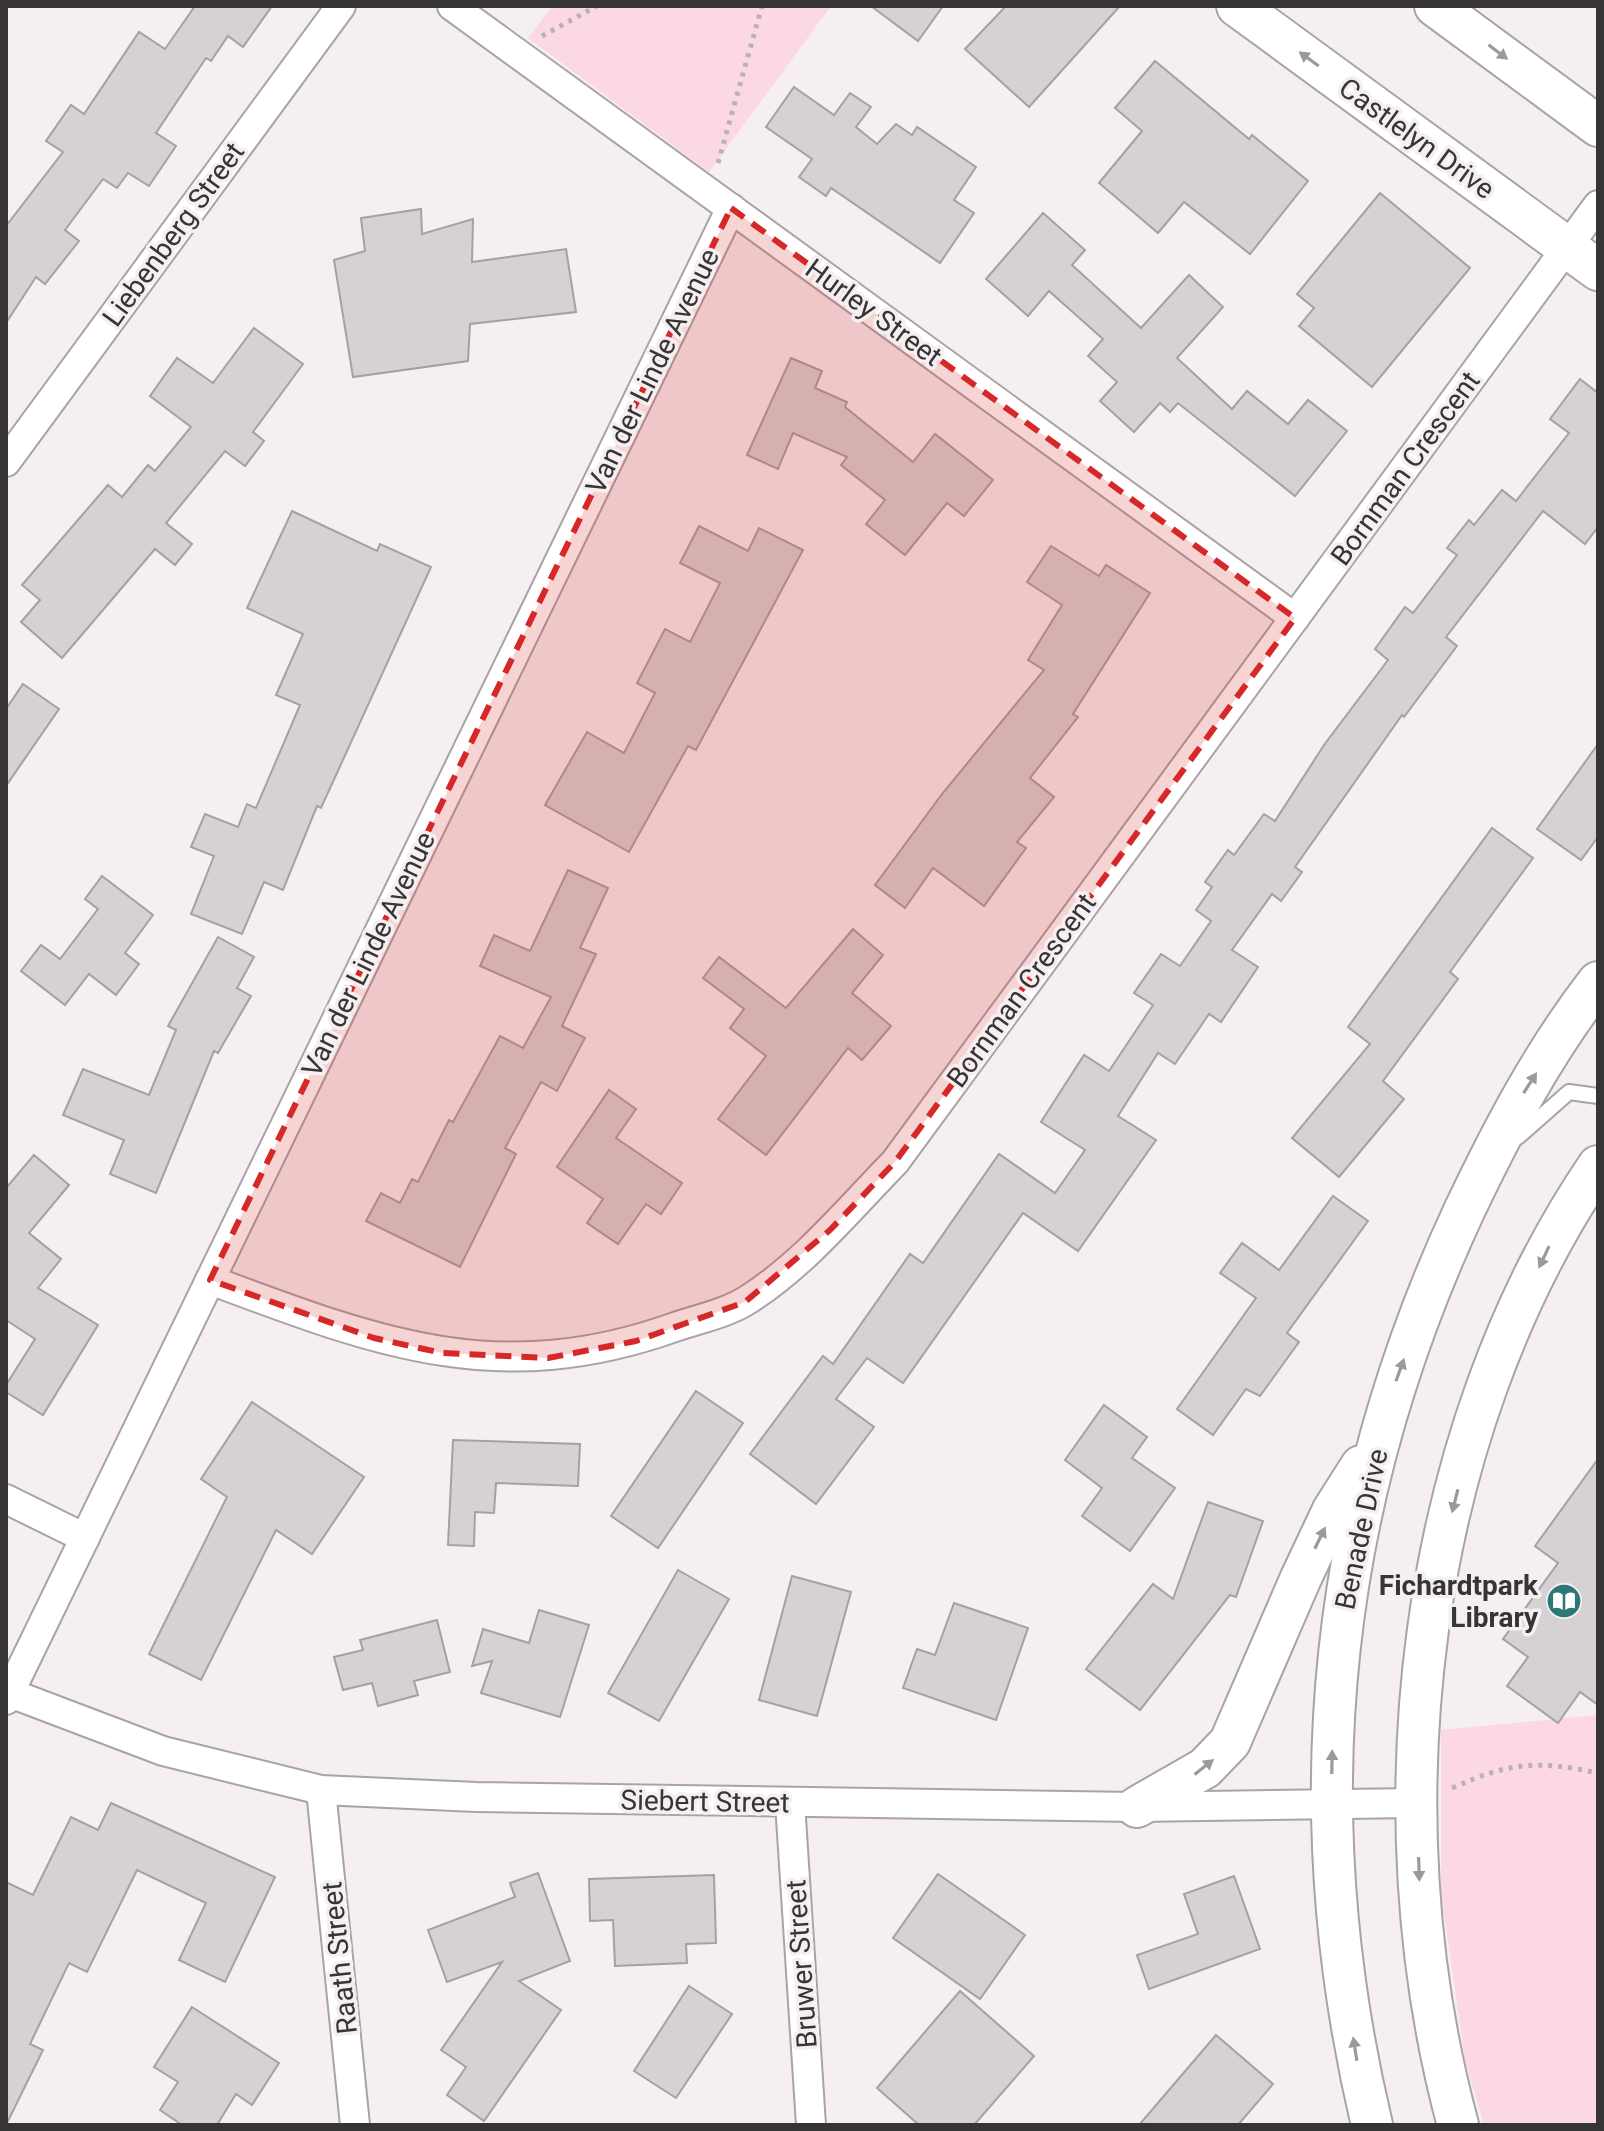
<svg xmlns="http://www.w3.org/2000/svg" width="1604" height="2131" font-family="Roboto,sans-serif">
	<style>
		.green { fill: #fcd8e4 }
		.building { fill: #d6d1d3; stroke: #a5a0a1; stroke-width: 2 }
		.lines { fill: none; stroke-linecap: round; stroke-linejoin: round }
		.lane-casing { stroke: #a8a3a5; stroke-width: 18 }
		.street-casing { stroke: #a8a3a5; stroke-width: 32 }
		.secondary-casing { stroke: #a8a3a5; stroke-width: 44 }
		.path { stroke: #b7b2b4; stroke-width: 5; stroke-dasharray: 4 6; stroke-linecap: butt }
		.lane { stroke: #fff; stroke-width: 14 }
		.street { stroke: #fff; stroke-width: 28 }
		.secondary { stroke: #fff; stroke-width: 40 }
		.oneway { fill: #9b9a9a }
		.marked { fill: #d62828; fill-opacity: 0.2; stroke: #d62828; stroke-width: 6; stroke-dasharray: 16 10; stroke-linejoin: round }
		.labels { text-anchor: middle; stroke-width: 7; stroke-linejoin: round; paint-order: stroke }
		.street-label { font-size: 28px; fill: #373435; stroke: #f5eff1 }
		.poi-label { font-size: 28px; font-weight: bold; fill: #373435; stroke: #f5eff1; text-anchor: end }
	</style>
	<rect width="100%" height="100%" fill="#f5eff1"/>
	<g class="green">
		<polygon points="552,6 831,6 709,172 528,38"/>
		<polygon points="1598,1715 1598,2125 1484,2125 1465,2061 1441,1891 1441,1730"/>
	</g>
	<g class="building">
		<polygon points="195,6 272,6 243,47 228,36 211,61 206,58 156,133 176,146 149,186 128,173 117,188 103,179 65,230 79,241 45,284 36,277 6,323 6,226 63,152 46,141 71,105 84,114 139,32 165,49"/>
		<polygon points="871,6 943,6 918,41"/>
		<polygon points="1006,6 1120,6 1029,107 965,49"/>
		<polygon points="1155,61 1249,139 1252,135 1308,181 1250,254 1184,202 1158,233 1099,183 1142,131 1115,108"/>
		<polygon points="794,87 834,115 850,93 871,107 856,127 877,144 896,124 912,135 917,127 976,167 954,200 974,213 940,263 831,188 826,196 799,177 812,159 766,127"/>
		<polygon points="1380,193 1470,268 1372,387 1299,326 1314,308 1297,294"/>
		<polygon points="421,209 422,234 473,219 472,262 566,249 576,312 470,324 468,361 353,377 334,260 365,251 361,218"/>
		<polygon points="1043,213 1085,250 1072,265 1141,328 1189,275 1223,307 1177,358 1232,409 1247,391 1288,424 1308,400 1347,431 1295,496 1178,403 1170,412 1160,403 1134,432 1100,401 1117,382 1088,356 1103,339 1049,291 1028,316 986,279"/>
		<polygon points="254,328 303,364 253,432 264,441 245,466 225,451 166,523 192,544 175,565 155,549 62,658 21,622 40,600 22,585 108,485 122,497 148,465 155,471 191,427 150,396 177,358 213,383"/>
		<polygon points="791,358 822,371 815,388 847,402 845,407 913,462 935,434 993,480 964,516 947,503 905,555 866,524 885,500 841,465 847,457 793,433 778,469 747,455"/>
		<polygon points="1580,379 1598,393 1598,527 1585,544 1543,511 1446,637 1457,646 1404,717 1402,715 1295,867 1302,872 1281,901 1272,894 1232,950 1258,967 1221,1022 1209,1014 1175,1064 1158,1053 1118,1116 1156,1140 1078,1251 1023,1213 903,1383 867,1358 836,1399 874,1427 816,1504 750,1454 823,1356 833,1364 910,1254 923,1263 999,1154 1055,1193 1085,1150 1041,1122 1084,1055 1109,1071 1153,1005 1134,993 1161,954 1180,966 1211,921 1196,910 1212,887 1205,882 1228,850 1234,855 1264,814 1275,821 1324,745 1388,660 1375,649 1405,607 1413,613 1457,555 1447,548 1469,520 1474,525 1502,490 1516,501 1569,433 1550,419"/>
		<polygon points="292,511 377,551 380,544 431,567 321,808 317,806 283,890 264,882 242,934 191,914 214,856 191,847 205,814 238,827 247,804 256,808 300,705 276,695 303,634 247,608"/>
		<polygon points="699,526 748,551 759,528 803,550 696,750 688,746 629,852 545,805 587,732 624,753 655,693 637,683 665,629 690,642 720,583 680,563"/>
		<polygon points="1051,546 1099,576 1106,565 1150,593 1073,714 1078,717 1030,778 1054,797 1017,842 1026,848 984,906 933,868 905,908 875,885 942,794 1044,670 1028,660 1062,605 1027,582"/>
		<polygon points="23,684 59,709 6,786 6,709"/>
		<polygon points="1598,744 1598,837 1581,860 1537,829"/>
		<polygon points="1492,828 1533,858 1450,972 1458,979 1383,1081 1404,1099 1339,1177 1292,1138 1370,1044 1348,1027"/>
		<polygon points="568,870 608,888 580,948 596,954 562,1026 585,1038 557,1091 541,1082 505,1148 516,1154 460,1267 366,1221 381,1193 400,1203 412,1179 418,1182 449,1120 453,1122 500,1036 523,1048 551,997 480,966 494,935 530,951"/>
		<polygon points="102,876 153,915 125,953 139,964 116,995 89,974 65,1005 21,971 41,945 60,959 98,909 85,899"/>
		<polygon points="853,929 883,955 852,993 891,1026 862,1060 848,1048 766,1155 718,1119 766,1056 730,1028 744,1009 703,978 719,957 786,1008"/>
		<polygon points="218,937 254,957 237,988 251,996 218,1053 214,1051 156,1193 110,1174 124,1140 63,1115 83,1069 149,1095 176,1030 168,1026"/>
		<polygon points="609,1090 636,1109 616,1138 682,1183 661,1214 646,1204 618,1244 587,1223 603,1199 557,1167"/>
		<polygon points="34,1155 69,1185 29,1233 61,1259 38,1288 98,1325 43,1415 6,1392 6,1385 35,1339 6,1320 6,1188"/>
		<polygon points="1333,1196 1368,1221 1287,1333 1299,1342 1260,1396 1246,1389 1213,1435 1177,1409 1256,1298 1220,1273 1242,1243 1279,1270"/>
		<polygon points="696,1391 743,1423 658,1548 611,1516"/>
		<polygon points="252,1402 364,1477 312,1554 276,1530 201,1680 149,1654 227,1497 201,1479"/>
		<polygon points="1104,1405 1147,1437 1132,1458 1175,1488 1130,1551 1082,1516 1102,1488 1065,1460"/>
		<polygon points="453,1440 580,1444 578,1486 496,1483 494,1513 475,1512 474,1546 448,1545"/>
		<polygon points="1598,1459 1598,1705 1580,1692 1558,1723 1507,1686 1528,1657 1503,1639 1558,1563 1535,1546"/>
		<polygon points="1208,1502 1263,1521 1236,1597 1230,1595 1140,1710 1086,1669 1153,1584 1173,1599"/>
		<polygon points="678,1570 729,1599 659,1721 608,1693"/>
		<polygon points="792,1576 851,1592 817,1716 759,1700"/>
		<polygon points="954,1603 1028,1628 996,1720 903,1688 917,1649 935,1655"/>
		<polygon points="539,1610 589,1625 560,1717 481,1693 492,1661 472,1666 483,1629 529,1643"/>
		<polygon points="437,1620 450,1672 414,1681 418,1695 378,1706 372,1683 343,1690 334,1657 363,1650 360,1640"/>
		<polygon points="111,1803 275,1877 225,1982 179,1960 206,1903 137,1870 87,1972 69,1963 30,2044 43,2050 6,2125 6,1882 33,1895 71,1817 98,1830"/>
		<polygon points="538,1873 570,1961 519,1981 561,2010 484,2121 447,2095 466,2067 441,2050 502,1962 447,1982 428,1930 515,1897 510,1883"/>
		<polygon points="938,1874 1025,1935 980,1999 893,1938"/>
		<polygon points="714,1875 716,1943 686,1944 687,1963 615,1966 613,1920 590,1921 589,1879"/>
		<polygon points="1234,1876 1260,1949 1149,1989 1137,1955 1198,1934 1184,1894"/>
		<polygon points="689,1986 732,2014 676,2098 634,2071"/>
		<polygon points="960,1991 1034,2056 974,2125 919,2125 877,2088"/>
		<polygon points="192,2007 279,2063 252,2105 236,2094 217,2125 182,2125 160,2110 178,2082 154,2067"/>
		<polygon points="1216,2035 1273,2084 1238,2125 1139,2125"/>
	</g>
	<g class="lines">
		<defs>
			<polyline id="lane" points="1518,1137 1569,1092 1598,1096"/>
			<g id="street">
				<polyline points="452,6 1295,618"/>
				<polyline points="6,462 341,6"/>
				<path d="M210 1280C376 1342 498 1390 675 1327 698 1319 728 1313 749 1299 805 1263 849 1209 895 1162L1598 205"/>
				<polyline points="6,1499 85,1538"/>
				<polyline points="10,1693 163,1751 321,1790 476,1797 1137,1807 1416,1803"/>
				<polyline points="6,1700 731,208"/>
				<polyline points="321,1790 355,2125"/>
				<polyline points="790,1803 811,2125"/>
			</g>
			<g id="secondary">
				<polyline points="1237,6 1598,270"/>
				<polyline points="1435,6 1598,126"/>
				<polyline points="1137,1807 1205,1768 1230,1742 1300,1580 1333,1510 1361,1466"/>
				<path d="M1372 2125C1297 1810 1327 1505 1464 1211 1502 1131 1543 1053 1598 982"/>
				<path d="M1458 2125C1374 1816 1415 1435 1598 1166"/>
			</g>
		</defs>
		<use href="#lane" class="lane-casing"/>
		<use href="#street" class="street-casing"/>
		<use href="#secondary" class="secondary-casing"/>
		<g class="path">
			<polyline points="542,36 597,6"/>
			<polyline points="718,163 762,6"/>
			<path d="M1452 1788C1511 1762 1536 1760 1598 1773"/>
		</g>
		<use href="#lane" class="lane"/>
		<use href="#street" class="street"/>
		<use href="#secondary" class="secondary"/>
	</g>
	<defs><path id="oneway-solid" d="M-6-.8H1V-3.2L6.5 0L1 3.2V.8H-6Z" transform="scale(2)"/></defs>
	<g class="oneway">
		<use href="#oneway-solid" transform="translate(1498 52) rotate(37)"/>
		<use href="#oneway-solid" transform="translate(1309 59) rotate(-144)"/>
		<use href="#oneway-solid" transform="translate(1530 1083) rotate(-57)"/>
		<use href="#oneway-solid" transform="translate(1544 1257) rotate(115)"/>
		<use href="#oneway-solid" transform="translate(1400 1370) rotate(-70)"/>
		<use href="#oneway-solid" transform="translate(1455 1501) rotate(104)"/>
		<use href="#oneway-solid" transform="translate(1320 1538) rotate(-64)"/>
		<use href="#oneway-solid" transform="translate(1332 1762) rotate(-89)"/>
		<use href="#oneway-solid" transform="translate(1204 1767) rotate(-38)"/>
		<use href="#oneway-solid" transform="translate(1419 1869) rotate(88)"/>
		<use href="#oneway-solid" transform="translate(1355 2049) rotate(-99)"/>
	</g>
	<path class="marked" d="M731 208 1295 618 895 1162 830 1230 745 1302 636 1341 548 1358 442 1353 374 1338 210 1280Z"/>
	<defs>
		<symbol id="library-disc" viewBox="-11 -11 22 22"><circle r="9.5" fill="#2d7774" stroke="#f5eff1"/><path d="M-6-4Q-3-5.5-.7-3.5V5Q-3 3-6 4ZM6-4Q3-5.5 .7-3.5V5Q3 3 6 4Z" fill="#fff"/></symbol>
	</defs>
	<g fill-rule="evenodd">
		<use href="#library-disc" x="1544" y="1581" width="40" height="40"/>
	</g>
	<g class="labels">
		<g class="street-label">
			<text transform="translate(1417 138) rotate(36)" y="10">Castlelyn Drive</text>
			<text transform="translate(173 234) rotate(-54)" y="10">Liebenberg Street</text>
			<text transform="translate(874 312) rotate(36)" y="10">Hurley Street</text>
			<text transform="translate(652 371) rotate(-64)" y="10">Van der Linde Avenue</text>
			<text transform="translate(1405 468) rotate(-54)" y="10">Bornman Crescent</text>
			<text transform="translate(368 954) rotate(-64)" y="10">Van der Linde Avenue</text>
			<text transform="translate(1021 990) rotate(-54)" y="10">Bornman Crescent</text>
			<text transform="translate(1361 1529) rotate(-78)" y="10">Benade Drive</text>
			<text transform="translate(705 1801) rotate(1)" y="10">Siebert Street</text>
			<text transform="translate(339 1958) rotate(-96)" y="10">Raath Street</text>
			<text transform="translate(801 1964) rotate(-94)" y="10">Bruwer Street</text>
		</g>
		<g class="poi-label">
			<text x="1538" y="1595">Fichardtpark<tspan x="1538" dy="32">Library</tspan></text>
		</g>
	</g>
	<rect width="1604" height="2131" fill="none" stroke="#373435" stroke-width="16"/>
</svg>
